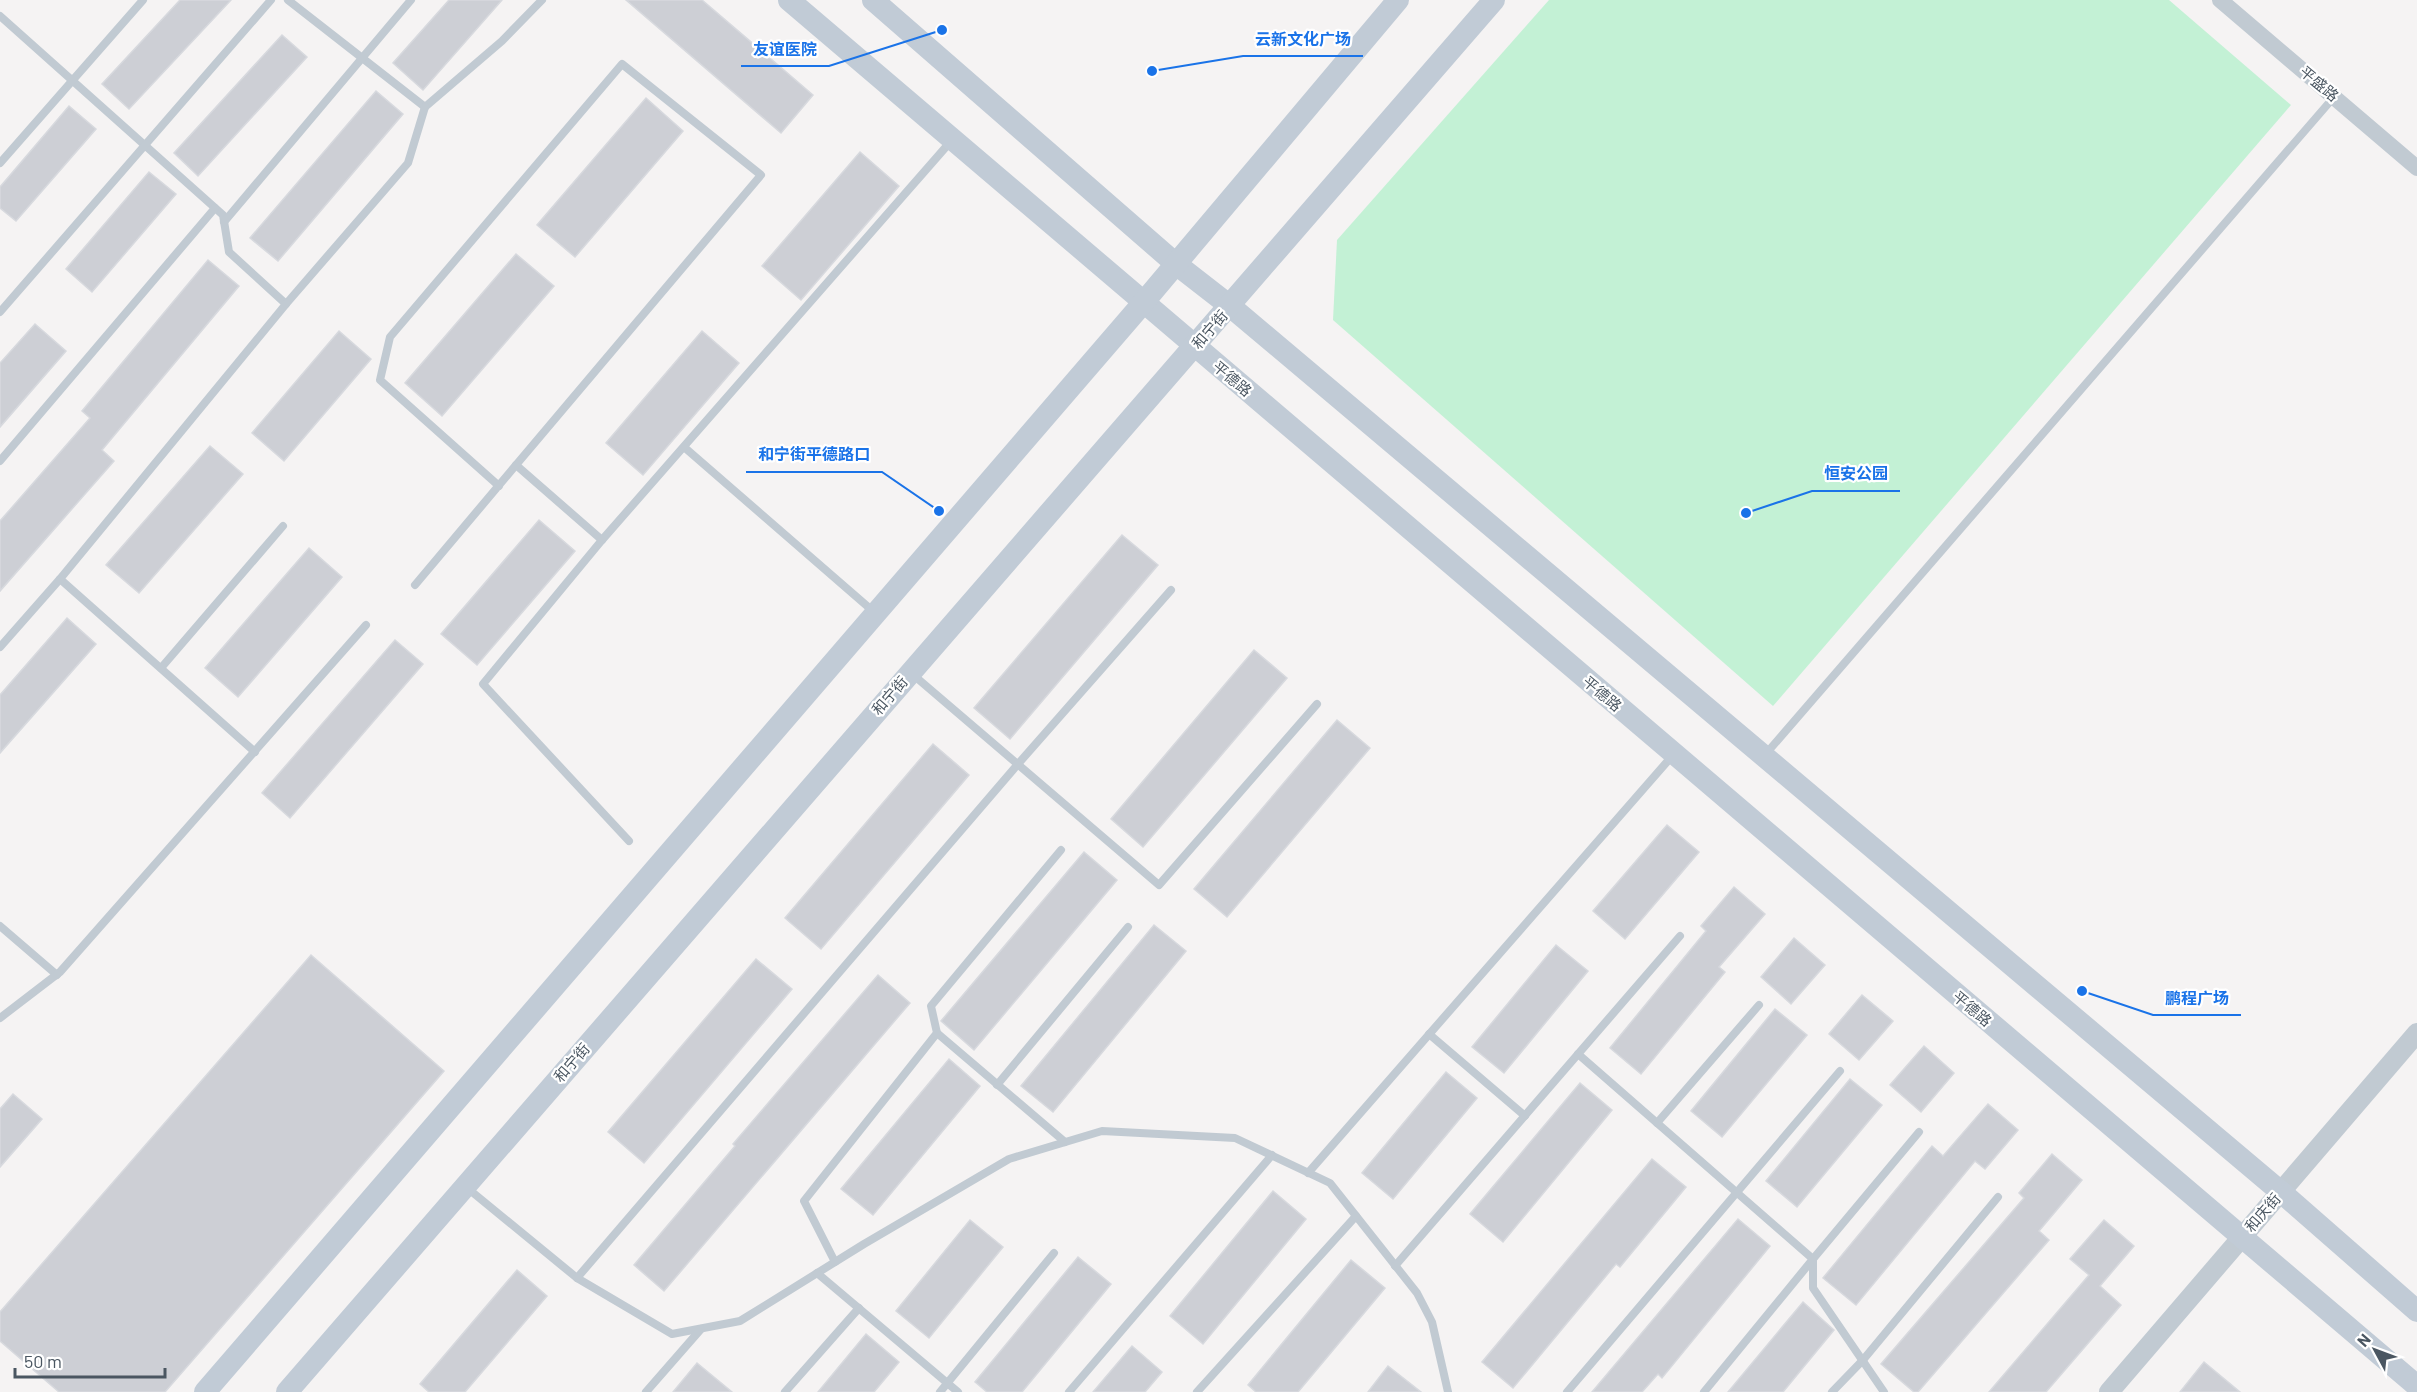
<svg xmlns="http://www.w3.org/2000/svg" width="2417" height="1392" font-family="Barlow,'Noto Sans SC',sans-serif">
	<style>
		.park { fill: #c3f1d5 }
		.building { fill: #cdcfd5; stroke: #d7d9de; stroke-width: 1.5 }
		.lines { fill: none; stroke-linecap: round; stroke-linejoin: round }
		.service { stroke: #c1cad2; stroke-width: 8 }
		.minor { stroke: #c1cad2; stroke-width: 16 }
		.tertiary { stroke: #c1cad2; stroke-width: 20 }
		.secondary { stroke: #c1cbd6; stroke-width: 22 }
		.labels { text-anchor: middle; stroke-width: 4.5; stroke-linejoin: round; paint-order: stroke }
		.street-label { font-size: 15px; fill: #4a5661; stroke: #fff }
		.leader { fill: none; stroke: #1a73e8; stroke-width: 2 }
		.callout-dot { fill: #1a73e8; stroke: #fff; stroke-width: 2 }
		.callout-label { font-size: 16px; text-anchor: middle; font-weight: bold; fill: #1a73e8; stroke: #fff; stroke-width: 4.5; stroke-linejoin: round; paint-order: stroke }
	</style>
	<rect width="100%" height="100%" fill="#f5f3f3"/>
	<polygon class="park" points="1549,0 2169,0 2291,105 1773,706 1333,320 1337,240"/>
	<g class="building">
		<polygon points="180,0 231,0 129,109 102,84"/>
		<polygon points="449,0 502,0 423,90 393,63"/>
		<polygon points="626,0 702,0 813,95 781,133"/>
		<polygon points="282,35 307,57 198,176 174,153"/>
		<polygon points="376,91 403,114 278,261 250,238"/>
		<polygon points="646,98 683,131 575,257 537,225"/>
		<polygon points="69,106 96,129 16,221 0,208 0,187"/>
		<polygon points="860,152 899,186 801,300 762,266"/>
		<polygon points="149,172 176,194 92,292 66,269"/>
		<polygon points="516,254 554,286 442,416 405,383"/>
		<polygon points="208,260 239,286 102,450 114,461 0,591 0,521 90,418 82,411"/>
		<polygon points="35,324 66,351 0,427 0,363"/>
		<polygon points="339,331 371,359 284,461 252,433"/>
		<polygon points="702,331 739,363 643,475 606,443"/>
		<polygon points="210,446 243,474 139,593 106,565"/>
		<polygon points="539,520 575,551 477,665 441,634"/>
		<polygon points="1122,535 1158,565 1010,739 974,708"/>
		<polygon points="309,548 342,577 238,697 205,668"/>
		<polygon points="67,618 96,644 0,753 0,695"/>
		<polygon points="395,640 423,664 290,818 262,793"/>
		<polygon points="1254,650 1287,678 1143,847 1111,819"/>
		<polygon points="1337,720 1370,748 1227,917 1194,889"/>
		<polygon points="933,744 969,775 821,949 785,918"/>
		<polygon points="1667,825 1699,852 1625,939 1593,911"/>
		<polygon points="1084,852 1117,880 974,1050 941,1021"/>
		<polygon points="1734,887 1765,914 1719,967 1725,972 1641,1074 1610,1048 1706,931 1701,926"/>
		<polygon points="1154,925 1186,951 1053,1112 1021,1086"/>
		<polygon points="1794,938 1825,965 1791,1004 1761,977"/>
		<polygon points="1556,945 1588,971 1504,1073 1472,1047"/>
		<polygon points="311,955 444,1071 165,1392 59,1392 0,1341 0,1312"/>
		<polygon points="756,959 792,989 644,1163 608,1132"/>
		<polygon points="878,975 910,1003 664,1291 634,1265 735,1146 733,1144"/>
		<polygon points="1862,995 1893,1021 1859,1060 1829,1034"/>
		<polygon points="1775,1009 1807,1035 1722,1137 1691,1111"/>
		<polygon points="1924,1046 1954,1073 1921,1112 1890,1085"/>
		<polygon points="949,1059 980,1086 873,1215 841,1189"/>
		<polygon points="1446,1072 1477,1098 1393,1199 1362,1173"/>
		<polygon points="1850,1079 1882,1105 1797,1207 1766,1181"/>
		<polygon points="1580,1083 1612,1110 1503,1242 1470,1214"/>
		<polygon points="13,1094 42,1119 0,1167 0,1109"/>
		<polygon points="1988,1104 2018,1130 1985,1169 1975,1161 1856,1305 1823,1278 1932,1146 1943,1156"/>
		<polygon points="2052,1154 2082,1180 2039,1231 2049,1240 1918,1392 1914,1392 1881,1364 2024,1198 2019,1193"/>
		<polygon points="1652,1159 1686,1187 1620,1267 1616,1264 1513,1388 1482,1362"/>
		<polygon points="1273,1191 1306,1219 1203,1344 1170,1316"/>
		<polygon points="1738,1219 1770,1246 1662,1378 1658,1374 1642,1392 1592,1392"/>
		<polygon points="970,1220 1003,1247 929,1338 896,1311"/>
		<polygon points="2104,1220 2134,1246 2100,1286 2121,1305 2046,1392 1989,1392 2089,1275 2070,1259"/>
		<polygon points="1078,1257 1111,1284 1022,1392 987,1392 975,1382"/>
		<polygon points="1351,1260 1385,1288 1298,1392 1256,1392 1248,1385"/>
		<polygon points="517,1270 547,1296 465,1392 429,1392 420,1384"/>
		<polygon points="1803,1302 1834,1330 1783,1392 1728,1392"/>
		<polygon points="866,1334 899,1362 874,1392 818,1392"/>
		<polygon points="1132,1346 1162,1372 1145,1392 1093,1392"/>
		<polygon points="2204,1362 2240,1392 2180,1392"/>
		<polygon points="697,1363 732,1392 673,1392"/>
		<polygon points="1388,1366 1421,1392 1368,1392"/>
	</g>
	<g class="lines">
		<g class="service">
			<polyline points="288,0 425,107 502,41 542,0"/>
			<polyline points="0,16 223,215 229,252 286,304"/>
			<polyline points="0,163 143,0"/>
			<polyline points="224,222 411,0"/>
			<polyline points="0,312 271,0"/>
			<polyline points="684,447 874,612"/>
			<polyline points="0,461 215,208"/>
			<polyline points="516,465 602,540"/>
			<polyline points="60,579 255,752"/>
			<polyline points="415,585 516,465 761,175 622,64 390,337 380,380 499,486"/>
			<polyline points="0,647 60,579 286,304 408,163 425,107"/>
			<polyline points="161,668 283,526"/>
			<polyline points="911,673 1159,885 1317,704"/>
			<polyline points="1764,756 2334,97"/>
			<polyline points="629,841 483,684 602,540 952,140"/>
			<polyline points="0,926 57,975"/>
			<polyline points="0,1018 60,972 366,625"/>
			<polyline points="937,1033 1065,1142"/>
			<polyline points="1429,1034 1525,1116"/>
			<polyline points="1578,1054 1813,1259 1704,1392"/>
			<polyline points="997,1085 1128,927"/>
			<polyline points="1657,1123 1759,1005"/>
			<polyline points="1308,1173 1673,755"/>
			<polyline points="466,1187 577,1278 672,1334 740,1321 864,1244 1009,1159 1102,1131 1235,1138 1330,1183 1417,1293 1432,1322 1448,1392"/>
			<polyline points="835,1262 804,1201 937,1033 931,1006 1061,850"/>
			<polyline points="1395,1266 1680,936"/>
			<polyline points="817,1273 958,1392"/>
			<polyline points="577,1278 1018,764 1171,590"/>
			<polyline points="646,1392 701,1329"/>
			<polyline points="785,1392 859,1308"/>
			<polyline points="940,1392 1054,1253"/>
			<polyline points="1069,1392 1272,1155"/>
			<polyline points="1197,1392 1356,1216"/>
			<polyline points="1567,1392 1840,1071"/>
			<polyline points="1832,1392 1863,1360 1998,1197"/>
			<polyline points="1884,1392 1813,1288 1813,1259 1919,1132"/>
		</g>
		<polyline class="minor" points="2220,0 2417,168"/>
		<polyline class="tertiary" points="2109,1392 2417,1033"/>
		<g class="secondary">
			<polyline points="789,0 2417,1386"/>
			<polyline points="873,0 1176,264 1230,306 2281,1192 2417,1311"/>
			<polyline points="205,1392 1143,303 1398,0"/>
			<path d="M287 1392C688 927 1093 465 1494 0"/>
		</g>
	</g>
	<g class="labels">
		<g class="street-label">
			<text transform="translate(2319 84) rotate(40)" y="5">平盛路</text>
			<text transform="translate(1210 330) rotate(-49)" y="5">和宁街</text>
			<text transform="translate(1232 379) rotate(40)" y="5">平德路</text>
			<text transform="translate(1602 694) rotate(40)" y="5">平德路</text>
			<text transform="translate(890 696) rotate(-49)" y="5">和宁街</text>
			<text transform="translate(1972 1009) rotate(40)" y="5">平德路</text>
			<text transform="translate(572 1063) rotate(-49)" y="5">和宁街</text>
			<text transform="translate(2263 1213) rotate(-49)" y="5">和庆街</text>
		</g>
	</g>
	<path class="leader" d="M1152 71L1243 56H1363M942 30L829 66H741M939 511L882 472H746M1746 513L1812 491H1900M2082 991L2153 1015H2241"/>
	<g class="callout-dot">
		<circle cx="1152" cy="71" r="6"/>
		<circle cx="942" cy="30" r="6"/>
		<circle cx="939" cy="511" r="6"/>
		<circle cx="1746" cy="513" r="6"/>
		<circle cx="2082" cy="991" r="6"/>
	</g>
	<g class="callout-label">
		<text x="1303" y="45">云新文化广场</text>
		<text x="785" y="55">友谊医院</text>
		<text x="814" y="460">和宁街平德路口</text>
		<text x="1856" y="479">恒安公园</text>
		<text x="2197" y="1004">鹏程广场</text>
	</g>
	<g transform="translate(2375 1350) rotate(311)" stroke="#ffffff" stroke-width="4.5" paint-order="stroke">
	<path d="M0-4.5L10 22L0 15L-10 22Z" fill="#4a5661"/>
	<text y="-9" font-size="16" font-weight="bold" text-anchor="middle" fill="#4a5661">N</text>
	</g>
	<path d="M15 1368v9h150v-9" fill="none" stroke="#4a5661" stroke-width="3"/>
	<text x="24" y="1368" font-size="18" fill="#4a5661" stroke="#ffffff" stroke-width="4.5" paint-order="stroke">50 m</text>
</svg>
